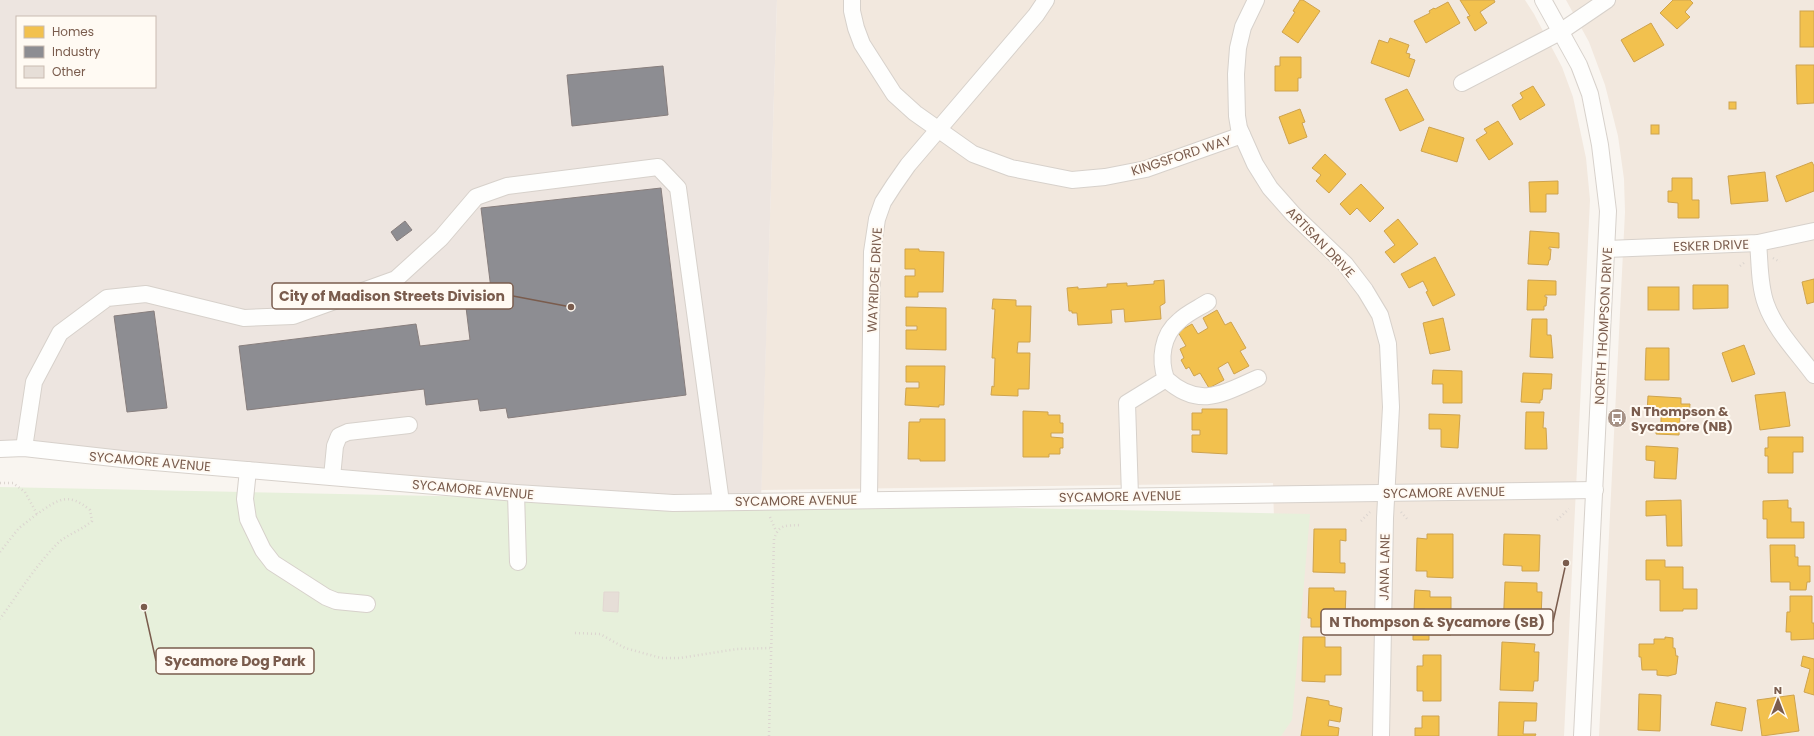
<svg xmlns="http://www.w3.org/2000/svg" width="1814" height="736" font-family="Poppins,sans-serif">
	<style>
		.residential { fill: #f2e8de }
		.industrial { fill: #ede5e0; fill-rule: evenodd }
		.green { fill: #e7f0db }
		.homes { fill: #f2c14e; stroke: #cea34e }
		.industry { fill: #8d8d92; stroke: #877e7d }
		.building { fill: #e6ded7; stroke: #e2d8d2 }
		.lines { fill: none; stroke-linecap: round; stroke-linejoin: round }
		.minor-casing { stroke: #d7d1cb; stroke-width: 18 }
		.path { stroke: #dcd5d0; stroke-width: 2.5; stroke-dasharray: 1 3; stroke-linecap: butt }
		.minor { stroke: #fefefd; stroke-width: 16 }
		.labels { text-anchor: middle; stroke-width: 4; stroke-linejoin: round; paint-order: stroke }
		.street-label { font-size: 13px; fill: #7a5c4d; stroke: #fffaf3 }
		.poi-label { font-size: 13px; font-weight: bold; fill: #7a5c4d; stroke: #fffaf3; text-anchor: start }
		.leader { fill: none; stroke: #7a5c4d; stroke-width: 1.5 }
		.callout-dot { fill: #7a5c4d; stroke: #fffaf3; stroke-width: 1.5 }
		.callout { fill: #fffaf3; stroke: #7a5c4d; stroke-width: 1.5 }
		.callout-label { font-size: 14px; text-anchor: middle; font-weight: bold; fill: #7a5c4d }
	</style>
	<rect width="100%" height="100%" fill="#f9f5f0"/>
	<g class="residential">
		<polygon points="777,0 1525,0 1534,14 1562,67 1573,97 1586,158 1590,200 1564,736 1280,736 1273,483 761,490"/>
		<polygon points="1566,0 1814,0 1814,736 1599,736 1625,212 1624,179 1618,136 1605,85 1589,42"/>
	</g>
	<path class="industrial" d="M0 0H777L761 501 673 503 0 449ZM17 17H155V87H17Z"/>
	<polygon class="green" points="0,487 1310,514 1292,720 1281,736 0,736"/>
	<g class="homes">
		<polygon points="1300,0 1303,0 1320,11 1298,43 1282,32 1295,12 1293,11"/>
		<polygon points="1460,0 1494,0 1495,2 1480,12 1487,23 1475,31 1467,17 1470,16"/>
		<polygon points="1673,0 1690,0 1693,3 1685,12 1690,17 1677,29 1660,13"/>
		<polygon points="1448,2 1460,23 1426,43 1414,21 1430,13 1429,11 1434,8 1435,9"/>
		<rect x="1800" y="11" width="14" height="36"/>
		<polygon points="1651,23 1664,45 1634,62 1621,40"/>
		<polygon points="1390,38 1409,45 1406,53 1410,54 1409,58 1415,60 1409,77 1371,63 1379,40 1388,43"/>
		<polygon points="1280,57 1301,57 1301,78 1298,78 1298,91 1275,91 1275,66 1280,66"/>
		<polygon points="1796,65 1814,65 1814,103 1797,104"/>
		<polygon points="1533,86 1545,105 1520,120 1512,105 1523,98 1520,93"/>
		<polygon points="1407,89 1424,120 1400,131 1385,99"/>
		<rect x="1729" y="102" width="7" height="7"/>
		<polygon points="1300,109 1305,122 1302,123 1307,137 1289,144 1279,117"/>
		<polygon points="1498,121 1513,144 1489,160 1476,140 1487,133 1484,129"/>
		<rect x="1651" y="125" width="8" height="9"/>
		<polygon points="1429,127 1464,138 1457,162 1421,151"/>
		<polygon points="1325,154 1346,174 1329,193 1316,181 1321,175 1312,168"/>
		<polygon points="1812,162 1814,166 1814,191 1786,202 1776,176"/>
		<polygon points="1765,172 1768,201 1731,204 1728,176"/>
		<polygon points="1672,178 1692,178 1692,200 1699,200 1699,218 1678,218 1678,203 1668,202 1668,191 1672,191"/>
		<polygon points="1558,181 1558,194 1546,194 1546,212 1530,212 1529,182"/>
		<polygon points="1361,184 1384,208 1370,222 1357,208 1350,215 1340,204"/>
		<polygon points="1398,219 1418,244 1394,263 1385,252 1395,245 1384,231"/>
		<polygon points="1530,231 1559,233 1559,248 1549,247 1549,249 1551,249 1550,260 1549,260 1548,265 1528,264"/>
		<polygon points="905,249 919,249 919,251 944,252 943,292 918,292 918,297 905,297 905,276 915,276 915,269 905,269"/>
		<polygon points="1435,257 1455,295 1433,306 1426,292 1428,291 1423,281 1409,288 1401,274"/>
		<polygon points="1814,279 1814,302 1807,304 1802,282"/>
		<polygon points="1164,280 1165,303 1160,306 1161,319 1125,322 1124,309 1111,310 1112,323 1078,325 1077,313 1072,313 1072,311 1069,311 1067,288 1078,287 1078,289 1107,287 1107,284 1127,283 1127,286 1154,284 1154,281"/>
		<polygon points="1528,280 1556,281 1556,295 1545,295 1545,297 1547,297 1546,306 1544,306 1544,310 1527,310"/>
		<polygon points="1693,285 1728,285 1728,308 1693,309"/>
		<rect x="1648" y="287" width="31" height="23"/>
		<polygon points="993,299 1016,300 1016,306 1031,306 1030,342 1018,342 1017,353 1030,353 1029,389 1018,389 1018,396 991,395 992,386 994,387 995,358 992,358 995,309 992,309"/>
		<polygon points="906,307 946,308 946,350 906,349 906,330 917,330 917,326 906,326"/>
		<polygon points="1217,310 1225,325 1231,322 1246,348 1240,351 1249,366 1234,374 1228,362 1218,368 1224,380 1209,388 1200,373 1194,376 1189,367 1186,369 1181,360 1184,358 1180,349 1186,346 1178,332 1192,324 1198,334 1208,328 1203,318"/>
		<polygon points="1443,318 1450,350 1430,354 1423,323"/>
		<polygon points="1532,319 1547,319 1547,335 1551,335 1553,358 1530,357"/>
		<polygon points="1744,345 1755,374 1732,382 1722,353"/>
		<polygon points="1646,348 1669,348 1669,380 1645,380"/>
		<polygon points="906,366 945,366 944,405 939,405 939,407 905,405 906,388 919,388 919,382 906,382"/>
		<polygon points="1433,370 1462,371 1462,403 1443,403 1443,384 1432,384"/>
		<polygon points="1523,373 1552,374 1551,389 1543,389 1542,400 1540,400 1540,403 1521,402"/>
		<polygon points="1785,392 1790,426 1760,430 1755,395"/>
		<polygon points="1648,396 1681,398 1681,404 1690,404 1689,417 1680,416 1679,435 1656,434 1657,423 1661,423 1661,414 1647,413"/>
		<polygon points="1202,409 1227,409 1227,454 1192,452 1192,435 1200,435 1200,430 1192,430 1192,413 1202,413"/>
		<polygon points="1023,411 1048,412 1048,415 1060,415 1060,423 1063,423 1063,433 1051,433 1051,437 1063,438 1063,448 1060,448 1060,454 1049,454 1049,457 1023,457"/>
		<polygon points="1526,412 1544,412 1543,428 1546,428 1547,449 1525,449"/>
		<polygon points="1429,414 1460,415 1458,448 1441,447 1441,429 1429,429"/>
		<polygon points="920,419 945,419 945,461 920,461 920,459 908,459 909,422 920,422"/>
		<polygon points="1768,437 1803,437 1803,452 1793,452 1793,473 1768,473 1768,456 1765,456 1765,448 1768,448"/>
		<polygon points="1646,446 1678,448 1676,479 1654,478 1655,461 1646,460"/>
		<polygon points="1681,500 1682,546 1667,546 1666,515 1646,516 1646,501"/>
		<polygon points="1788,500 1788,508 1791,508 1791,522 1804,522 1804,538 1767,538 1767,519 1763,519 1763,501"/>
		<polygon points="1314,529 1346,529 1346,541 1340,540 1340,563 1345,563 1345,573 1313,572"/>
		<polygon points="1427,534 1453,534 1453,578 1427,577 1427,571 1416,571 1417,538 1427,539"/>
		<polygon points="1504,534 1540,535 1539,571 1522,571 1522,566 1503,565"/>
		<polygon points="1770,545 1795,545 1795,557 1798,557 1798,566 1810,566 1810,582 1807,582 1806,590 1790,590 1790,582 1771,582"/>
		<polygon points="1646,560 1665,560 1665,567 1683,567 1683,589 1697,589 1697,609 1683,609 1683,611 1660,611 1660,580 1646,580"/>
		<polygon points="1505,582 1537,583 1537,592 1542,592 1541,620 1537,620 1536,630 1503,629"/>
		<polygon points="1309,588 1334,588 1334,591 1346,591 1345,618 1333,617 1333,627 1311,627 1311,618 1308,618"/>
		<polygon points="1415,590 1430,591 1430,597 1451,597 1451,635 1429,635 1429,640 1413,640 1413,623 1425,623 1425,619 1427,619 1425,609 1414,609"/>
		<polygon points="1790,596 1812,596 1812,623 1814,623 1814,639 1791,640 1791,632 1786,632 1787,612 1790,612"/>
		<polygon points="1303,637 1325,637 1325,647 1341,647 1341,675 1325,675 1325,682 1302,681"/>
		<polygon points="1665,637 1673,638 1673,648 1675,648 1676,656 1678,656 1676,674 1668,676 1657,675 1657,670 1642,670 1641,657 1639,657 1639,644 1654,644 1654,639 1665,639"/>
		<polygon points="1502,642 1535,644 1534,652 1539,652 1538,681 1534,681 1533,691 1500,690"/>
		<polygon points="1423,655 1441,655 1441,701 1423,701 1423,691 1417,691 1417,666 1423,666"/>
		<polygon points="1803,656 1814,659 1814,695 1804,692 1810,669 1801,666"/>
		<polygon points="1639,694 1661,695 1660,731 1638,730"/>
		<polygon points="1794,695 1799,731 1762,736 1757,700"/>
		<polygon points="1307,697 1329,701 1329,705 1342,708 1340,722 1329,720 1328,726 1339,728 1338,736 1301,736"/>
		<polygon points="1499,702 1537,703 1536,721 1524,721 1523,734 1536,734 1535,736 1498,736"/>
		<polygon points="1716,702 1746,708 1742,731 1711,725"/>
		<polygon points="1422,716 1439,716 1439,736 1415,736 1415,728 1422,728"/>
	</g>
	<g class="industry">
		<polygon points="663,66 668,115 572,126 567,75"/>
		<polygon points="661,188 686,395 508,418 506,408 480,411 478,399 426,405 424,389 247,410 239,346 416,324 420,346 470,340 464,291 491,289 481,208"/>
		<polygon points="405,221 412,230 397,241 391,232"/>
		<polygon points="154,311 167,408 127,412 114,316"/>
	</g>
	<polygon class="building" points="604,592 619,592 618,612 603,611"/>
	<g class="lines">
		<defs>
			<g id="minor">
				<polyline points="852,0 852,11 856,28 862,44 894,94 915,113 973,154 1011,168 1072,180 1105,177 1146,169 1242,135"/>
				<polyline points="1256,0 1243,27 1238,48 1236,74 1237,116 1239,128 1255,164 1270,188 1293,214 1345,264 1365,290 1380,315 1388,344 1391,407 1385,518 1381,736"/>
				<polyline points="1543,0 1579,65 1590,94 1600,145 1608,211 1582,736"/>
				<polyline points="1462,83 1560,32 1607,0"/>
				<path d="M1758 243C1760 263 1759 285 1766 304 1775 330 1798 353 1814 375"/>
				<polyline points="1607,249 1758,243 1814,231"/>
				<path d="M1166 379C1199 409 1222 394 1258 378"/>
				<polyline points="24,448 34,382 60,333 107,298 146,294 244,318 293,316 396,279 441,238 476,197 507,186 658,167 678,188 721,502"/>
				<polyline points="0,449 24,448 131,460 516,493 673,503 1595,490"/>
				<polyline points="248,470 245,499 248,519 263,550 273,563 326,597 336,601 367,604"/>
				<polyline points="332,477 335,446 339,436 348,432 409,425"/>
				<polyline points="516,493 518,562"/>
				<path d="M1130 496 1127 403 1166 379C1159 359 1162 335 1179 321 1187 313 1199 308 1208 302"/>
				<polyline points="869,499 872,252 877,219 883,202 894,185 908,165 1036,15 1046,0"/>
			</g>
		</defs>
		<use href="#minor" class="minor-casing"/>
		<g class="path">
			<polyline points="1773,258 1780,262"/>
			<polyline points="1740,266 1745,262"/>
			<path d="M0 483H13L25 492 37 514C58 500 67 491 90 510L92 521C82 530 68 534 58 543 36 565 18 594 0 619"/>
			<polyline points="1401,512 1409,521"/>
			<polyline points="770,517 776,531"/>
			<polyline points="1557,520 1569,509"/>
			<polyline points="1361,521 1370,512"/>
			<polyline points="0,552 19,528 37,514"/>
			<polyline points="575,633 600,634 625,648 661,658 680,658 737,649 770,648"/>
			<path d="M769 736 774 539C779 523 787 526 801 525"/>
		</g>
		<use href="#minor" class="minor"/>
	</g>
	<defs>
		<symbol id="bus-disc" viewBox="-11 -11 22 22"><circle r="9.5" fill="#a69286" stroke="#fffaf3"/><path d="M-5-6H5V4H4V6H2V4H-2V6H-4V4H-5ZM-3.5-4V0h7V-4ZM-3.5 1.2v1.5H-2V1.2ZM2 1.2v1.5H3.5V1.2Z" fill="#fff"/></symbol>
	</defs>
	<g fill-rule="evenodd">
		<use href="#bus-disc" x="1606" y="407" width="22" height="22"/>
	</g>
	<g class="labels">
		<g class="street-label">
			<text transform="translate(1181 155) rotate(-18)" y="5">KINGSFORD WAY</text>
			<text transform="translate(1321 242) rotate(46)" y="5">ARTISAN DRIVE</text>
			<text transform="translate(1711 245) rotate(-2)" y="5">ESKER DRIVE</text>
			<text transform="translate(874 280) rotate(-87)" y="5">WAYRIDGE DRIVE</text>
			<text transform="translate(1603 326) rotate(-87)" y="5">NORTH THOMPSON DRIVE</text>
			<text transform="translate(150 461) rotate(5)" y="5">SYCAMORE AVENUE</text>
			<text transform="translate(473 489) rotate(5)" y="5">SYCAMORE AVENUE</text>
			<text transform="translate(1444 492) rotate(-1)" y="5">SYCAMORE AVENUE</text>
			<text transform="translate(1120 496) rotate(-1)" y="5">SYCAMORE AVENUE</text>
			<text transform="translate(796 500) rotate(-1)" y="5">SYCAMORE AVENUE</text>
			<text transform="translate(1384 567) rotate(-89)" y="5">JANA LANE</text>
		</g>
		<g class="poi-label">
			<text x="1631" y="416">N Thompson &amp;<tspan x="1631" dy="15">Sycamore (NB)</tspan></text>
		</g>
	</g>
	<path class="leader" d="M571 307L513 296M1566 563L1553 622M144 607L156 661"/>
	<g class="callout-dot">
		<circle cx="571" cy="307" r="4"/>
		<circle cx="1566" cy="563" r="4"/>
		<circle cx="144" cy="607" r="4"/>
	</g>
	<g class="callout">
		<rect x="272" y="283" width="241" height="26" rx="4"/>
		<rect x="1321" y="609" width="232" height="26" rx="4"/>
		<rect x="156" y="648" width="158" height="26" rx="4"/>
	</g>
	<g class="callout-label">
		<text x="392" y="301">City of Madison Streets Division</text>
		<text x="1437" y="627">N Thompson &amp; Sycamore (SB)</text>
		<text x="235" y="666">Sycamore Dog Park</text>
	</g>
	<rect x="16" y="16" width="140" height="72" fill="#fffaf3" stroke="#cabbb1"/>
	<rect x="24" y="26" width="20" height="12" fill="#f2c14e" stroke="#cabbb1"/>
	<text x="52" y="36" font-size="12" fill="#7a5c4d">Homes</text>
	<rect x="24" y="46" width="20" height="12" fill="#8d8d92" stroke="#cabbb1"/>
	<text x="52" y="56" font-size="12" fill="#7a5c4d">Industry</text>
	<rect x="24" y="66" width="20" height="12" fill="#e6ded7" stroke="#cabbb1"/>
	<text x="52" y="76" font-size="12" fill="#7a5c4d">Other</text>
	<g transform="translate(1778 700)" stroke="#fffaf3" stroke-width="3" paint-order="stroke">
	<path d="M0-3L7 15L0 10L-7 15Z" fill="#7a5c4d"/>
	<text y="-6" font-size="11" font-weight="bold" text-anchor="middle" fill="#7a5c4d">N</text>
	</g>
</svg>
